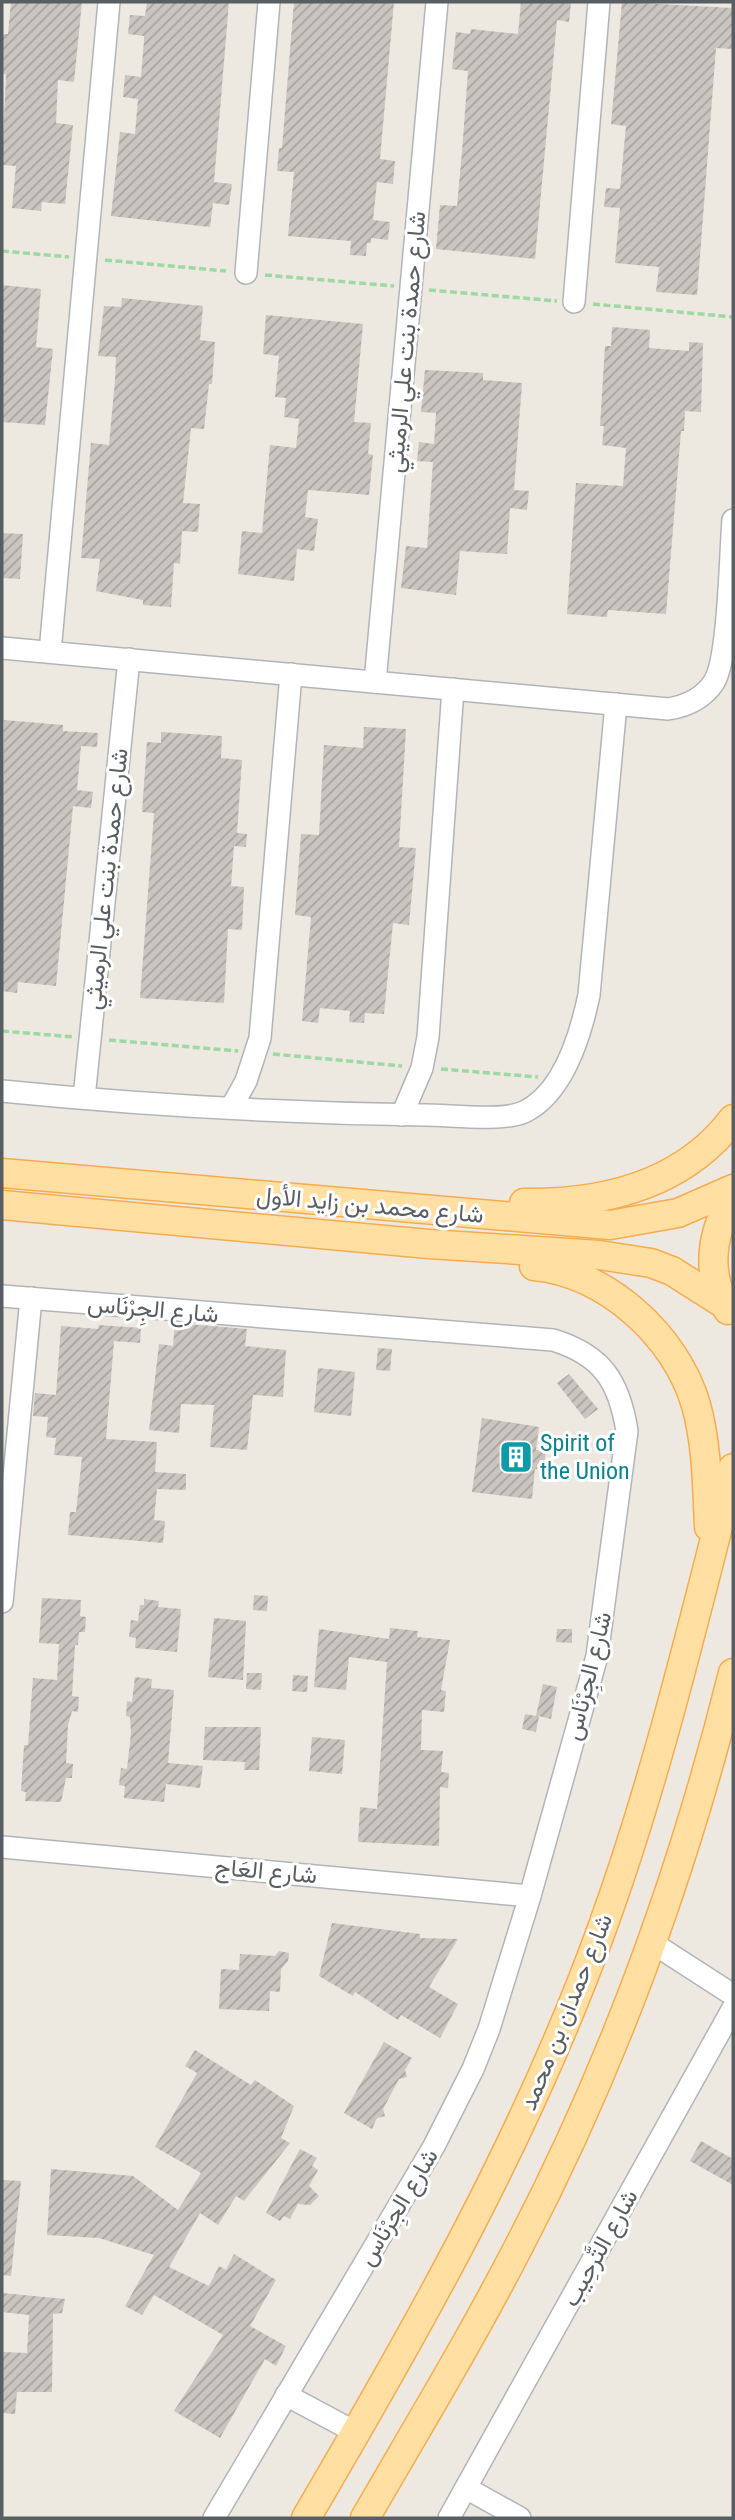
<svg xmlns="http://www.w3.org/2000/svg" width="735" height="2520" font-family="'Roboto Condensed',Vazirmatn,sans-serif">
	<style>
		.building { fill: url(#building-hatch) }
		.lines { fill: none; stroke-linecap: round; stroke-linejoin: round }
		.minor-casing { stroke: #b1b5b9; stroke-width: 24 }
		.major-casing { stroke: #f8ab4d; stroke-width: 31 }
		.path { stroke: #9dd9a2; stroke-width: 3.5; stroke-dasharray: 7 3.5; stroke-linecap: butt }
		.minor { stroke: #fff; stroke-width: 21 }
		.major { stroke: #ffe0a2; stroke-width: 28 }
		.labels { text-anchor: middle; stroke-width: 6; stroke-linejoin: round; paint-order: stroke }
		.street-label { font-size: 24px; fill: #595e62; stroke: #fff }
		.culture-label { font-size: 24px; fill: #0d838f; stroke: #fff; text-anchor: start }
	</style>
	<defs>
		<pattern id="building-hatch" width="6" height="6" patternUnits="userSpaceOnUse" patternTransform="scale(1.75)"><rect width="6" height="6" fill="#cac5bf"/><path d="M-1 1l2-2M0 6l6-6M5 7l2-2" fill="none" stroke="#a7a39f"/></pattern>
	</defs>
	<rect width="100%" height="100%" fill="#ede8e0"/>
	<g class="building">
		<polygon points="11,2 82,2 74,82 58,80 56,123 73,125 65,204 42,202 41,211 12,208 16,166 2,165 6,74 2,74 2,34 8,34"/>
		<polygon points="147,2 229,2 214,182 232,184 229,205 213,203 210,227 111,216 120,132 135,134 138,99 123,97 125,75 141,77 144,40 144,36 128,34 130,15 145,16"/>
		<polygon points="294,2 394,2 380,159 395,161 393,184 377,182 373,220 390,222 388,240 371,238 371,243 367,243 366,256 350,255 351,241 288,236 294,172 277,171 279,148 282,148"/>
		<polygon points="521,2 571,2 569,22 557,20 535,259 436,249 440,205 457,206 462,152 468,71 452,69 456,32 470,34 471,29 518,34"/>
		<polygon points="622,2 733,8 732,49 716,48 697,295 656,292 659,267 615,263 620,208 604,207 606,188 620,189 626,126 611,124"/>
		<polygon points="2,285 41,289 36,347 53,349 45,425 2,422"/>
		<polygon points="122,298 203,306 200,340 215,342 212,384 209,384 204,429 191,428 183,503 200,504 198,532 182,531 180,564 174,563 171,607 143,605 143,600 96,591 100,559 81,558 91,443 109,445 115,380 116,357 98,356 104,306 121,307"/>
		<polygon points="266,315 363,324 354,422 371,423 368,454 373,455 369,495 308,490 305,517 318,519 314,551 297,549 294,581 238,574 242,531 262,533 270,445 296,448 299,419 284,417 286,398 275,397 279,356 263,354"/>
		<polygon points="612,327 650,330 649,348 689,351 689,342 703,343 701,412 685,411 684,431 681,431 666,614 608,610 607,617 567,614 576,483 623,486 626,448 602,445 604,426 600,426 605,346 611,346"/>
		<polygon points="425,370 483,373 483,380 522,383 514,490 529,491 527,510 510,508 507,554 460,551 456,595 401,588 406,546 427,548 433,462 417,461 419,442 434,444 436,413 421,412"/>
		<polygon points="2,533 23,534 20,579 2,578"/>
		<polygon points="4,720 63,725 63,731 98,733 97,747 81,746 77,790 93,792 91,808 73,806 56,986 18,982 17,993 2,991"/>
		<polygon points="364,727 406,729 399,847 416,848 409,925 393,923 384,1014 365,1013 364,1023 349,1022 350,1011 320,1008 318,1023 302,1021 311,917 295,915 301,834 319,835 324,745 363,748"/>
		<polygon points="161,732 222,736 221,758 242,760 237,833 247,834 246,847 234,846 231,886 244,887 242,930 228,929 224,1003 140,998 154,813 142,812 147,742 161,743"/>
		<polygon points="175,1323 247,1329 245,1346 286,1350 283,1397 253,1395 247,1450 210,1447 214,1405 181,1404 179,1433 149,1430 159,1344 173,1346"/>
		<polygon points="99,1325 141,1328 140,1343 114,1341 106,1439 157,1442 155,1472 186,1474 186,1490 157,1489 154,1520 165,1521 163,1543 68,1535 70,1512 76,1512 82,1457 54,1455 56,1438 46,1437 48,1417 33,1416 35,1393 56,1395 61,1326 98,1329"/>
		<polygon points="378,1348 392,1349 390,1371 376,1370"/>
		<polygon points="318,1368 355,1372 351,1416 314,1412"/>
		<polygon points="569,1374 598,1409 585,1419 557,1383"/>
		<polygon points="482,1418 539,1427 536,1450 546,1451 543,1470 535,1469 532,1499 472,1492"/>
		<polygon points="254,1595 268,1596 267,1611 253,1610"/>
		<polygon points="42,1598 81,1600 80,1616 86,1617 85,1632 79,1632 78,1645 75,1645 72,1696 79,1697 78,1712 72,1711 68,1725 66,1763 73,1764 72,1778 66,1778 61,1802 25,1801 26,1792 21,1791 24,1745 28,1745 33,1678 57,1680 59,1644 39,1643"/>
		<polygon points="144,1599 159,1601 158,1607 181,1609 177,1652 135,1648 136,1638 129,1637 131,1620 138,1621 140,1605 144,1605"/>
		<polygon points="214,1618 246,1621 243,1680 208,1677"/>
		<polygon points="390,1628 418,1631 417,1637 450,1640 441,1690 446,1691 444,1712 422,1710 421,1750 443,1751 441,1772 449,1773 448,1788 440,1787 439,1846 358,1842 360,1807 377,1809 387,1662 349,1657 346,1690 314,1687 319,1629 389,1639"/>
		<polygon points="557,1629 572,1629 572,1643 556,1642"/>
		<polygon points="247,1673 262,1673 261,1690 246,1689"/>
		<polygon points="293,1675 308,1676 307,1692 292,1691"/>
		<polygon points="135,1677 152,1679 151,1688 174,1690 168,1763 203,1766 200,1788 166,1784 164,1802 124,1798 125,1786 119,1785 121,1768 127,1769 131,1733 130,1717 126,1716 127,1701 132,1702"/>
		<polygon points="543,1684 557,1687 551,1719 539,1716 536,1732 522,1729 525,1714 536,1716"/>
		<polygon points="205,1727 261,1727 259,1770 244,1770 245,1762 203,1760"/>
		<polygon points="312,1737 345,1740 342,1774 309,1771"/>
		<polygon points="332,1923 420,1934 420,1938 458,1939 429,1987 458,2004 440,2038 401,2015 398,2020 355,1992 353,1996 319,1976"/>
		<polygon points="279,1951 289,1953 288,1961 281,1969 280,1992 270,1991 269,2011 219,2009 221,1969 239,1970 240,1954 275,1956"/>
		<polygon points="384,2042 412,2058 405,2070 407,2077 399,2079 383,2109 385,2116 377,2118 372,2129 344,2113"/>
		<polygon points="195,2050 251,2085 255,2080 294,2106 281,2138 290,2143 244,2201 236,2196 218,2225 200,2213 169,2267 209,2286 219,2266 226,2270 234,2254 276,2280 250,2326 286,2346 276,2366 265,2359 220,2438 174,2411 223,2335 154,2295 142,2315 125,2306 154,2255 99,2238 47,2235 51,2169 133,2176 178,2210 201,2173 155,2147 197,2073 185,2066"/>
		<polygon points="701,2141 733,2159 733,2185 690,2161"/>
		<polygon points="300,2149 317,2158 312,2166 318,2170 309,2186 319,2196 310,2205 298,2204 290,2219 284,2216 280,2221 266,2213"/>
		<polygon points="2,2180 21,2181 11,2276 2,2275"/>
		<polygon points="2,2293 65,2299 62,2313 53,2314 52,2392 17,2392 15,2414 2,2413 2,2352 27,2353 29,2315 2,2312"/>
	</g>
	<g class="lines">
		<defs>
			<g id="minor">
				<polyline points="246,273 269,2"/>
				<polyline points="574,302 599,2"/>
				<path d="M2 648 668 709C687 706 703 699 714 682 729 658 730 555 733 520"/>
				<polyline points="50,652 109,2"/>
				<polyline points="375,682 437,2"/>
				<path d="M2 1091C142 1105 284 1113 425 1115 451 1115 501 1122 524 1112 564 1093 581 1033 589 995L616 704"/>
				<polyline points="84,1098 129,659"/>
				<polyline points="231,1108 246,1081 260,1038 291,674"/>
				<polyline points="402,1115 422,1068 428,1037 453,689"/>
				<path d="M2 1296 553 1340C602 1355 619 1381 627 1431L597 1656 530 1896 489 2029 473 2069 434 2146 214 2518"/>
				<polyline points="2,1602 31,1298"/>
				<polyline points="2,1847 530,1896"/>
				<polyline points="651,1942 733,1995"/>
				<polyline points="286,2395 357,2433"/>
				<polyline points="466,2488 520,2518"/>
				<polyline points="449,2518 733,2008"/>
			</g>
			<g id="major">
				<polyline points="2,1173 610,1225 678,1213 733,1189"/>
				<path d="M524 1203C603 1204 683 1185 733 1119"/>
				<polyline points="2,1205 429,1244 599,1255 651,1263 672,1271 724,1304"/>
				<path d="M534 1266C606 1272 676 1336 696 1405 707 1444 707 1486 709 1527"/>
				<path d="M728 1310C705 1274 711 1232 733 1198"/>
				<path d="M306 2518C417 2329 526 2138 601 1931 656 1781 693 1623 733 1468"/>
				<path d="M365 2518C417 2428 471 2339 519 2246 613 2066 684 1870 733 1673"/>
			</g>
		</defs>
		<use href="#minor" class="minor-casing"/>
		<use href="#major" class="major-casing"/>
		<g class="path">
			<polyline points="2,251 69,257"/>
			<polyline points="105,260 226,271"/>
			<polyline points="265,275 394,286"/>
			<polyline points="429,290 557,301"/>
			<polyline points="593,304 733,317"/>
			<polyline points="2,1031 74,1037"/>
			<polyline points="109,1040 238,1051"/>
			<polyline points="273,1054 402,1066"/>
			<polyline points="441,1069 538,1077"/>
		</g>
		<use href="#minor" class="minor"/>
		<use href="#major" class="major"/>
	</g>
	<defs>
		<symbol id="building-square" viewBox="-11 -11 22 22"><rect x="-9" y="-9" width="18" height="18" rx="4" fill="#0f9aa8" stroke="#fff"/><path d="M-4-6H4V6H1V3H-1V6H-4ZM-2.5-4.3h1.7v1.8h-1.7ZM.8-4.3h1.7v1.8H.8ZM-2.5-1h1.7V.8h-1.7ZM.8-1h1.7V.8H.8Z" fill="#fff"/></symbol>
	</defs>
	<g fill-rule="evenodd">
		<use href="#building-square" x="497" y="1438" width="38" height="38"/>
	</g>
	<g class="labels">
		<g class="street-label">
			<text transform="translate(406 342) rotate(-85)" y="8">شارع حمدة بنت علي الرميثي</text>
			<text transform="translate(106 879) rotate(-84)" y="8">شارع حمدة بنت علي الرميثي</text>
			<text transform="translate(370 1205) rotate(5)" y="8">شارع محمد بن زايد الأول</text>
			<text transform="translate(153 1309) rotate(5)" y="8">شارع الجِرْنَاس</text>
			<text transform="translate(588 1676) rotate(-76)" y="8">شارع الجِرْنَاس</text>
			<text transform="translate(266 1871) rotate(5)" y="8">شارع العَاج</text>
			<text transform="translate(566 2012) rotate(-68)" y="8">شارع حمدان بن محمد</text>
			<text transform="translate(398 2207) rotate(-59)" y="8">شارع الجِرْنَاس</text>
			<text transform="translate(600 2248) rotate(-61)" y="8">شارع التَّرحِيب</text>
		</g>
		<g class="culture-label">
			<text x="540" y="1451">Spirit of<tspan x="540" dy="28">the Union</tspan></text>
		</g>
	</g>
	<rect width="735" height="2520" fill="none" stroke="#595e62" stroke-width="7"/>
</svg>
